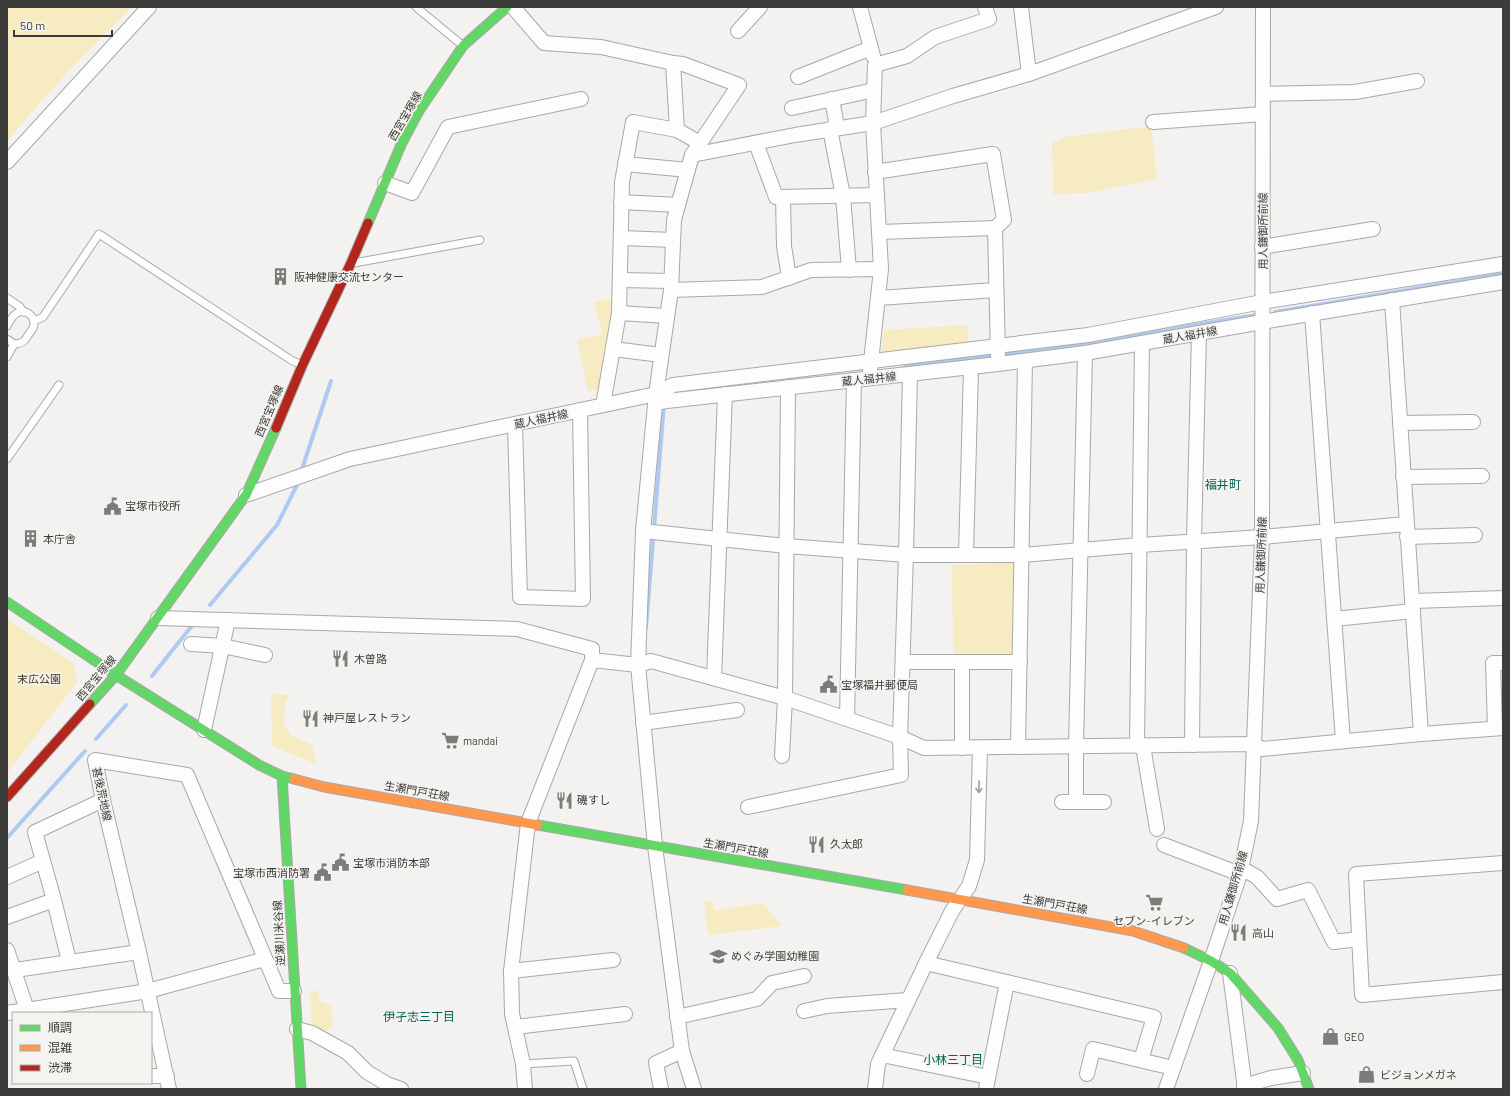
<svg xmlns="http://www.w3.org/2000/svg" width="1510" height="1096" font-family="Barlow,'Noto Sans JP',sans-serif">
	<style>
		.green { fill: #f7ebc2 }
		.lines { fill: none; stroke-linecap: round; stroke-linejoin: round }
		.stream { stroke: #aecaf3; stroke-width: 4 }
		.lane-casing { stroke: #a9a8a7; stroke-width: 9 }
		.street-casing { stroke: #a9a8a7; stroke-width: 16 }
		.fast-casing { stroke: #a9a8a7; stroke-width: 11 }
		.slow-casing { stroke: #a9a8a7; stroke-width: 11 }
		.jam-casing { stroke: #a9a8a7; stroke-width: 11 }
		.lane { stroke: #fdfdfd; stroke-width: 7 }
		.street { stroke: #fdfdfd; stroke-width: 14 }
		.fast { stroke: #63d668; stroke-width: 9 }
		.slow { stroke: #ff974d; stroke-width: 9 }
		.jam { stroke: #b3261e; stroke-width: 9 }
		.oneway { stroke: #9c9c9c }
		.labels { text-anchor: middle; stroke-width: 3.5; stroke-linejoin: round; paint-order: stroke }
		.street-label { font-size: 11px; fill: #3c3c3b; stroke: #f4f3f0 }
		.poi-label { font-size: 11px; fill: #3c3c3b; stroke: #f4f3f0; text-anchor: start }
		.park-label { font-size: 11px; fill: #43380e; stroke: #f4f3f0 }
		.neighbourhood-label { font-size: 12px; fill: #056458; stroke: #f4f3f0 }
	</style>
	<rect width="100%" height="100%" fill="#f3f2f1"/>
	<g class="green">
		<path d="M7 7H132C87 50 47 94 7 141Z"/>
		<polygon points="1151,126 1157,179 1086,193 1053,194 1052,143 1065,137"/>
		<polygon points="612,299 610,328 601,389 588,391 577,340 602,334 594,302"/>
		<polygon points="968,325 968,346 882,356 884,330"/>
		<polygon points="1015,563 1016,658 953,657 952,565"/>
		<polygon points="7,619 74,664 77,682 7,773"/>
		<polygon points="271,694 290,695 285,704 283,724 292,736 313,745 316,764 272,746"/>
		<polygon points="712,901 714,910 762,903 783,926 708,935 704,902"/>
		<polygon points="310,991 318,991 320,1001 331,1005 333,1025 324,1033 312,1029"/>
	</g>
	<g class="lines">
		<g class="stream">
			<polyline points="1275,312 1503,274"/>
			<polyline points="905,367 1078,344 1256,315"/>
			<polyline points="668,394 733,387"/>
			<polyline points="302,469 331,381"/>
			<polyline points="210,605 277,525 297,485"/>
			<polyline points="646,628 664,404"/>
			<polyline points="152,676 194,623"/>
			<polyline points="96,739 126,705"/>
			<polyline points="7,838 85,751"/>
		</g>
		<defs>
			<g id="lane">
				<polyline points="416,7 462,45"/>
				<polyline points="354,263 480,240"/>
				<polyline points="7,298 20,307 23,312"/>
				<polyline points="34,321 43,317 99,234 291,360 302,365"/>
				<path d="M7 326C9 322 12 316 17 313 25 308 35 316 34 325 33 330 29 333 27 337 24 342 21 344 14 344L7 339"/>
				<polyline points="7,357 14,344"/>
				<polyline points="7,459 59,385"/>
				<polyline points="523,1064 574,1061 583,1089"/>
			</g>
			<g id="street">
				<polyline points="513,7 544,43 601,47 673,63 677,130 700,143"/>
				<polyline points="860,7 873,56"/>
				<polyline points="1021,7 1029,74"/>
				<polyline points="738,31 760,7"/>
				<polyline points="673,63 683,64 739,85 692,155 674,220 671,290 656,394 643,531 638,665 655,846 682,1051 694,1089"/>
				<polyline points="798,77 871,48"/>
				<polyline points="1263,94 1355,92 1417,81"/>
				<polyline points="832,99 837,127"/>
				<polyline points="792,108 874,90"/>
				<polyline points="1153,122 1263,114"/>
				<polyline points="830,129 843,196 849,270"/>
				<polyline points="756,143 776,197 877,195"/>
				<polyline points="692,155 795,135 873,123 953,96 1029,74 1216,7"/>
				<polyline points="7,162 149,7"/>
				<polyline points="625,164 688,170"/>
				<polyline points="875,172 993,154 1004,220 995,228 998,355"/>
				<polyline points="385,183 412,193 448,127 581,99"/>
				<polyline points="783,197 784,246 789,278"/>
				<polyline points="621,202 678,205"/>
				<polyline points="879,232 995,228"/>
				<polyline points="621,238 673,240"/>
				<polyline points="1262,247 1373,229"/>
				<polyline points="620,280 671,281"/>
				<polyline points="671,290 762,287 811,270 881,269"/>
				<polyline points="878,298 996,290"/>
				<polyline points="1392,300 1421,734"/>
				<polyline points="619,313 667,316"/>
				<polyline points="1312,313 1343,741"/>
				<polyline points="613,349 661,355"/>
				<polyline points="870,371 881,269 873,123 875,65 907,56 935,37 989,19 985,7"/>
				<polyline points="656,394 661,402 667,401 998,364 1085,353 1262,322 1503,282"/>
				<polyline points="603,405 619,313 622,182 633,122 677,130"/>
				<polyline points="1400,423 1473,422"/>
				<polyline points="515,424 520,597 583,599 580,410"/>
				<polyline points="1403,477 1482,476"/>
				<polyline points="246,495 350,459 656,394 673,385 1088,335 1262,302 1503,264"/>
				<polyline points="643,531 786,546 906,555 1022,555 1140,545 1262,537 1406,524"/>
				<polyline points="1407,537 1475,535"/>
				<polyline points="966,555 971,367"/>
				<polyline points="1413,601 1503,598"/>
				<polyline points="158,618 517,629 592,649 592,660"/>
				<polyline points="1334,619 1413,611"/>
				<polyline points="191,644 223,646 265,655"/>
				<polyline points="903,662 1020,662"/>
				<polyline points="714,678 725,394"/>
				<polyline points="847,719 854,380"/>
				<polyline points="643,723 737,710"/>
				<polyline points="1495,728 1493,663 1503,663"/>
				<polyline points="204,730 228,620"/>
				<polyline points="1192,745 1194,541 1199,333"/>
				<polyline points="1018,746 1025,361"/>
				<polyline points="1137,746 1142,343"/>
				<polyline points="1143,746 1157,829"/>
				<polyline points="962,748 962,662"/>
				<polyline points="782,756 785,698 788,387"/>
				<polyline points="1062,802 1104,802"/>
				<polyline points="1076,802 1076,746 1085,353"/>
				<polyline points="748,807 901,775 900,737 906,555 910,374"/>
				<polyline points="1164,845 1240,874"/>
				<polyline points="1503,863 1356,874 1362,995 1503,982"/>
				<polyline points="1241,868 1257,877 1277,899 1308,890 1334,942 1359,939"/>
				<polyline points="7,877 43,861"/>
				<polyline points="7,917 54,900"/>
				<polyline points="7,950 27,1010"/>
				<polyline points="69,961 54,900 35,832 103,800"/>
				<polyline points="926,963 1154,1017 1141,1060"/>
				<polyline points="15,970 139,952"/>
				<polyline points="511,971 613,960"/>
				<polyline points="1230,973 1245,1089"/>
				<polyline points="804,1011 827,1006 908,1000"/>
				<polyline points="7,1013 148,991 265,959"/>
				<polyline points="677,1017 757,999 772,983 804,976"/>
				<polyline points="515,1027 625,1014"/>
				<polyline points="297,1029 312,1033 348,1053 367,1072 387,1084 401,1089"/>
				<polyline points="882,1055 988,1077"/>
				<polyline points="1087,1074 1093,1049 1173,1068"/>
				<polyline points="151,1076 167,1076"/>
				<polyline points="1244,1086 1271,1078 1303,1073"/>
				<polyline points="169,1089 139,952 103,800 95,760 187,775 279,991 294,991"/>
				<polyline points="525,1089 523,1064 512,1014 511,971 528,823 592,660 638,665 651,661 785,698 900,737 924,748 1253,744 1262,749 1421,734 1503,728"/>
				<polyline points="661,1089 656,1063 682,1051"/>
				<polyline points="875,1089 878,1064 926,963 952,911 969,886 977,860 980,748"/>
				<polyline points="986,1089 1007,982"/>
				<polyline points="1166,1089 1211,961 1240,874 1251,821 1262,537 1263,7"/>
			</g>
			<g id="fast">
				<polyline points="368,223 401,145 419,111 463,46 507,7"/>
				<polyline points="7,602 116,675 259,765 282,776 294,779"/>
				<polyline points="90,704 116,675 246,495 276,428"/>
				<polyline points="282,776 301,1089"/>
				<polyline points="538,825 907,890"/>
				<polyline points="1184,948 1211,961 1230,973 1278,1028 1298,1060 1309,1089"/>
			</g>
			<g id="slow">
				<polyline points="294,779 324,787 538,825"/>
				<polyline points="907,890 1133,931 1184,948"/>
			</g>
			<g id="jam">
				<polyline points="276,428 302,366 351,263 368,223"/>
				<polyline points="7,797 90,704"/>
			</g>
		</defs>
		<use href="#lane" class="lane-casing"/>
		<use href="#street" class="street-casing"/>
		<use href="#fast" class="fast-casing"/>
		<use href="#slow" class="slow-casing"/>
		<use href="#jam" class="jam-casing"/>
		<use href="#lane" class="lane"/>
		<use href="#street" class="street"/>
		<use href="#fast" class="fast"/>
		<use href="#slow" class="slow"/>
		<use href="#jam" class="jam"/>
	</g>
	<defs><path id="oneway-shaft" d="M-6 0H5M1.5-3L5.5 0L1.5 3" fill="none" stroke-width="1.6" stroke-linecap="round" stroke-linejoin="round"/></defs>
	<use class="oneway" href="#oneway-shaft" transform="translate(979 787) rotate(91)"/>
	<defs>
		<symbol id="building-bare" viewBox="-9 -9 18 18"><path d="M-4-6H4V6H1V3H-1V6H-4ZM-2.5-4.3h1.7v1.8h-1.7ZM.8-4.3h1.7v1.8H.8ZM-2.5-1h1.7V.8h-1.7ZM.8-1h1.7V.8H.8Z" fill="#7c7c7b" stroke="#f4f3f0" stroke-width="2.5" paint-order="stroke"/></symbol>
		<symbol id="civic-bare" viewBox="-9 -9 18 18"><path d="M-.6-6.5H3V-4.5H.6V-3L4-1V1h2V6H-6V1h2V-1L-.6-3ZM-1.2 2.5V6h2.4V2.5Z" fill="#7c7c7b" stroke="#f4f3f0" stroke-width="2.5" paint-order="stroke"/></symbol>
		<symbol id="restaurant-bare" viewBox="-9 -9 18 18"><path d="M-5-6h1v4h1v-4h1v4h1v-4h1v5L-1.5 .5V6h-2V.5L-5-1ZM5-6V6H3V1.5H1.5Q1.5-4 5-6Z" fill="#7c7c7b" stroke="#f4f3f0" stroke-width="2.5" paint-order="stroke"/></symbol>
		<symbol id="supermarket-bare" viewBox="-9 -9 18 18"><path d="M-6-5.5h2.5l.6 2H6L4.5 2H-2.5L-4.4-4H-6ZM-1.5 3.2a1.3 1.3 0 1 0 .1 0ZM3 3.2a1.3 1.3 0 1 0 .1 0Z" fill="#7c7c7b" stroke="#f4f3f0" stroke-width="2.5" paint-order="stroke"/></symbol>
		<symbol id="school-bare" viewBox="-9 -9 18 18"><path d="M0-5L7-2L0 1L-7-2ZM-4 1L0 2.5L4 1V4Q0 6-4 4Z" fill="#7c7c7b" stroke="#f4f3f0" stroke-width="2.5" paint-order="stroke"/></symbol>
		<symbol id="shop-bare" viewBox="-9 -9 18 18"><path d="M-5-2.5h2.3a2.7 3.5 0 0 1 5.4 0H5L5.5 6h-11ZM-1.5-2.5h3a1.5 2.3 0 0 0-3 0Z" fill="#7c7c7b" stroke="#f4f3f0" stroke-width="2.5" paint-order="stroke"/></symbol>
	</defs>
	<g fill-rule="evenodd">
		<use href="#building-bare" x="268" y="264" width="25" height="25"/>
		<use href="#civic-bare" x="100" y="494" width="25" height="25"/>
		<use href="#building-bare" x="18" y="526" width="25" height="25"/>
		<use href="#restaurant-bare" x="328" y="646" width="25" height="25"/>
		<use href="#civic-bare" x="816" y="672" width="25" height="25"/>
		<use href="#restaurant-bare" x="298" y="706" width="25" height="25"/>
		<use href="#supermarket-bare" x="438" y="728" width="25" height="25"/>
		<use href="#restaurant-bare" x="552" y="788" width="25" height="25"/>
		<use href="#restaurant-bare" x="804" y="832" width="25" height="25"/>
		<use href="#civic-bare" x="328" y="850" width="25" height="25"/>
		<use href="#civic-bare" x="310" y="860" width="25" height="25"/>
		<use href="#supermarket-bare" x="1142" y="890" width="25" height="25"/>
		<use href="#restaurant-bare" x="1226" y="920" width="25" height="25"/>
		<use href="#school-bare" x="706" y="944" width="25" height="25"/>
		<use href="#shop-bare" x="1318" y="1024" width="25" height="25"/>
		<use href="#shop-bare" x="1354" y="1062" width="25" height="25"/>
	</g>
	<g class="labels">
		<g class="street-label">
			<text transform="translate(405 116) rotate(-60)" y="4">西宮宝塚線</text>
			<text transform="translate(1263 231) rotate(-90)" y="4">用人鎌御所前線</text>
			<text transform="translate(1190 335) rotate(-10)" y="4">蔵人福井線</text>
			<text transform="translate(869 379) rotate(-6)" y="4">蔵人福井線</text>
			<text transform="translate(269 411) rotate(-67)" y="4">西宮宝塚線</text>
			<text transform="translate(541 419) rotate(-12)" y="4">蔵人福井線</text>
			<text transform="translate(1261 555) rotate(-88)" y="4">用人鎌御所前線</text>
			<text transform="translate(96 678) rotate(-50)" y="4">西宮宝塚線</text>
			<text transform="translate(417 791) rotate(10)" y="4">生瀬門戸荘線</text>
			<text transform="translate(102 794) rotate(78)" y="4">甚後荒地線</text>
			<text transform="translate(736 848) rotate(10)" y="4">生瀬門戸荘線</text>
			<text transform="translate(1233 888) rotate(-74)" y="4">用人鎌御所前線</text>
			<text transform="translate(1055 904) rotate(10)" y="4">生瀬門戸荘線</text>
			<text transform="translate(279 933) rotate(-93)" y="4">逆瀬川米谷線</text>
		</g>
		<g class="poi-label">
			<text x="294" y="281">阪神健康交流センター</text>
			<text x="125" y="510">宝塚市役所</text>
			<text x="43" y="543">本庁舎</text>
			<text x="354" y="663">木曽路</text>
			<text x="841" y="689">宝塚福井郵便局</text>
			<text x="323" y="722">神戸屋レストラン</text>
			<text x="463" y="745">mandai</text>
			<text x="577" y="804">磯すし</text>
			<text x="830" y="848">久太郎</text>
			<text x="353" y="867">宝塚市消防本部</text>
			<text x="310" y="877" text-anchor="end">宝塚市西消防署</text>
			<text x="1154" y="925" text-anchor="middle">セブン-イレブン</text>
			<text x="1252" y="937">高山</text>
			<text x="731" y="960">めぐみ学園幼稚園</text>
			<text x="1344" y="1041">GEO</text>
			<text x="1380" y="1079">ビジョンメガネ</text>
		</g>
		<g class="park-label">
			<text x="39" y="683">末広公園</text>
		</g>
		<g class="neighbourhood-label">
			<text x="1223" y="489">福井町</text>
			<text x="419" y="1021">伊孑志三丁目</text>
			<text x="953" y="1064">小林三丁目</text>
		</g>
	</g>
	<rect width="1510" height="1096" fill="none" stroke="#3c3c3b" stroke-width="16"/>
	<rect x="12" y="1012" width="140" height="72" fill="#f4f3f0" stroke="#aaaaa8"/>
	<rect x="20" y="1025" width="20" height="6" fill="#63d668" stroke="#aaaaa8"/>
	<text x="48" y="1032" font-size="12" fill="#3c3c3b">順調</text>
	<rect x="20" y="1045" width="20" height="6" fill="#ff974d" stroke="#aaaaa8"/>
	<text x="48" y="1052" font-size="12" fill="#3c3c3b">混雑</text>
	<rect x="20" y="1065" width="20" height="6" fill="#b3261e" stroke="#aaaaa8"/>
	<text x="48" y="1072" font-size="12" fill="#3c3c3b">渋滞</text>
	<path d="M14 30v6h98v-6" fill="none" stroke="#3c3c3b" stroke-width="2"/>
	<text x="20" y="30" font-size="12" fill="#3c3c3b" stroke="#f4f3f0" stroke-width="3" paint-order="stroke">50 m</text>
</svg>
